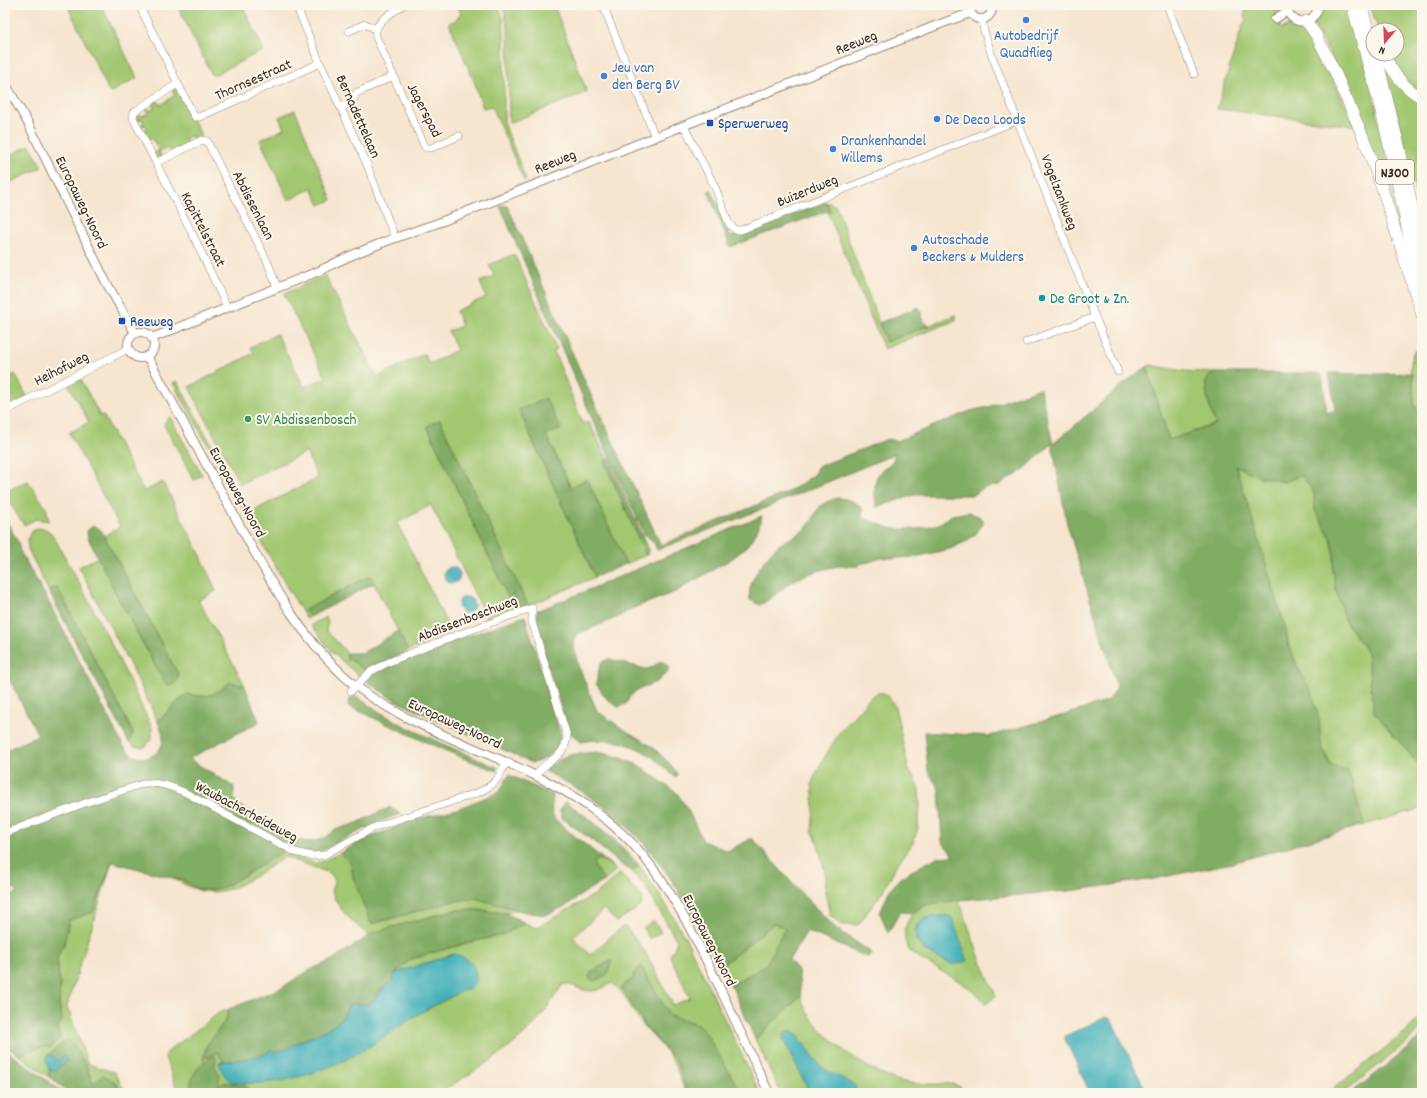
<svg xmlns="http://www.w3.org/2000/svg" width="1427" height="1098" font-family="Dekko,sans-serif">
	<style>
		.green { fill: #a2c771; stroke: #6e7848; fill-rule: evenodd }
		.forest { fill: #81ac63; stroke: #5e6b40 }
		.water { fill: #3daeb7; stroke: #3c6c6a }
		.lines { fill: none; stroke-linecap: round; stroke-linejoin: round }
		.minor-casing { stroke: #988876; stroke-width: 8 }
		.tertiary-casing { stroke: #988876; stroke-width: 10 }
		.trunk-casing { stroke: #988876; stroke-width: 12 }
		.minor { stroke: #fff; stroke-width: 7 }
		.tertiary { stroke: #fff; stroke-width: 8 }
		.trunk { stroke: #fff; stroke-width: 11 }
		.shop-dot { fill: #3f7fe0; stroke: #fbf7ec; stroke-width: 1.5 }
		.transit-dot { fill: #1a4fb4; stroke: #fbf7ec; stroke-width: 1.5 }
		.culture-dot { fill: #0f9aa8; stroke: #fbf7ec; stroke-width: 1.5 }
		.leisure-dot { fill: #2e9e5b; stroke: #fbf7ec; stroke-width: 1.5 }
		.labels { text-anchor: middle; stroke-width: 4; stroke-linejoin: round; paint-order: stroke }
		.shield { fill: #fbf7ec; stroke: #75685c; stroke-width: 1 }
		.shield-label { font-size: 14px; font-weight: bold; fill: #3b2a1e }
		.shop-label { font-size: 15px; fill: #366cbe; stroke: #fbf7ec; text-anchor: start }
		.street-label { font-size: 15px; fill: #3b2a1e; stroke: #fbf7ec }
		.transit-label { font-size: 15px; fill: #164399; stroke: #fbf7ec; text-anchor: start }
		.culture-label { font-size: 15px; fill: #0d838f; stroke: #fbf7ec; text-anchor: start }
		.leisure-label { font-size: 15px; fill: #27864d; stroke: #fbf7ec; text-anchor: start }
	</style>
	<rect width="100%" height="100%" fill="#fbf7ec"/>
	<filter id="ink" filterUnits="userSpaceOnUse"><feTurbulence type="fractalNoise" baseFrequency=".025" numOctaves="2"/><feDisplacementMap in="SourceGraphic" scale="8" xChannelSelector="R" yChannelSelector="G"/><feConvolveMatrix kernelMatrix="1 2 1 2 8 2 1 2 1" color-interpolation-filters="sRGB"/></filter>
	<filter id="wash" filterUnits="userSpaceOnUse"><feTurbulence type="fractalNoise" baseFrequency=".012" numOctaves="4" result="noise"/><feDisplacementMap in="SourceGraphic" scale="16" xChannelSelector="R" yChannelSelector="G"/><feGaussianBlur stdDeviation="0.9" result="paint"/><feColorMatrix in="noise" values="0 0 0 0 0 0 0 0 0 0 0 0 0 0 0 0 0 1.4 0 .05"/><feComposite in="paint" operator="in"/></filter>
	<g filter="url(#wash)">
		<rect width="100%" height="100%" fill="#f6e5cf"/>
		<g class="green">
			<polygon points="78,5 101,5 137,78 110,93 69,9"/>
			<polygon points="177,5 242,5 264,50 214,75 212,75"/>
			<polygon points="457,5 498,5 503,18 504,32 504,121 507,131 526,180 524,181 492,106 483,108 474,81 449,23 456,20 461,13"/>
			<polygon points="503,5 554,5 587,92 509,123 508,28"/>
			<path d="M1247 5H1284L1283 9 1279 13 1284 16 1286 19 1279 24 1282 29C1291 23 1298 23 1307 27L1356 126 1217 109 1242 27 1246 20 1244 17Z"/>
			<polygon points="1327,5 1345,5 1347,10 1349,10 1372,89 1412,274 1364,130 1346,84 1312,22 1322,8"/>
			<polygon points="1370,5 1422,5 1422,95 1414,90 1387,54 1397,54 1397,30 1378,30"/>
			<polygon points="1380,54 1422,100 1422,233 1410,162"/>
			<polygon points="176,88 178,90 200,133 200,137 194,141 191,136 185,139 187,145 171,152 168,148 159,152 162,157 158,158 154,153 159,151 152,138 147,140 143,131 147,129 145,125 140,127 140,125 144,123 142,119 137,121 135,116 139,113 142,116 148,113 145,108 147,107 150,111 154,108 152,104 157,100 161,105 175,95 172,90"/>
			<polygon points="295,110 332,200 320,205 312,188 288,200 260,140 284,129 279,117"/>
			<polygon points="30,145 42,167 5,185 5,158"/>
			<polygon points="826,202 836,206 886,342 956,315 956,320 884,349 827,211 831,212"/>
			<polygon points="514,254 557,349 554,351 583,424 589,422 607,459 604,461 646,555 626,564 587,479 571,488 546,435 546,398 519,411 595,577 528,606 440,420 427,426 508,597 513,594 520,610 488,621 431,505 397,523 448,626 447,633 408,651 370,576 305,610 310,617 307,619 288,589 241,505 243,504 249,513 318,478 306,452 240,484 189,387 254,353 250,347 277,334 304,387 326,378 284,294 325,275 377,377 424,354 430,364 457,350 448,331 462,326 456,311 486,297 480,282 494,276 489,265"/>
			<polygon points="1422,347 1422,419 1421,419 1414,404 1413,380 1410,369 1413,353"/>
			<path d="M1149 365 1183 371 1215 373C1210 375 1208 377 1206 382 1204 390 1212 416 1216 424L1169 440 1147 367Z"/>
			<polygon points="5,370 9,378 15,374 27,397 5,409"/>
			<path d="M80 378 100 416 103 415 144 491 163 482 201 556 216 591 199 600V601L244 684 240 685 230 682C216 695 206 699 187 694L163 716 158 722 137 678 79 567 98 557 120 601 164 682 168 685 178 674 104 536 120 527 69 433 89 422 68 384Z"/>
			<polygon points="177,381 236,490 234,492 173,383"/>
			<polygon points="170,417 202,475 194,480 164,425 167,419"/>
			<polygon points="1235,465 1261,477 1301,475 1314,492 1315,510 1331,538 1334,553 1333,571 1336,590 1347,625 1362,644 1367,654 1374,712 1422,768 1422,808 1364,825 1348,770 1331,766 1321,745 1319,720 1288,643 1286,630"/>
			<polygon points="28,481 46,508 49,521 36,519 24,525 5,496 5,492"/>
			<path d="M38 528 46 529 52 534C88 597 121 662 152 728V738L146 746C139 749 134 747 129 742V743L130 727 94 658 65 602 49 592 28 549V538L31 532Z"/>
			<polygon points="326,617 328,621 326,630 347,653 347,660 350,659 367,672 361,678 333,653 311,625"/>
			<path d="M878 693H884C890 698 894 703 896 711L909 771 916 780 919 791 920 806 918 828 913 843 896 866 883 891 858 925H841L830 915 825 892 826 875 817 841 812 830 814 806 812 783 819 767 839 733 869 699 873 695Z"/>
			<path d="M282 852 315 863 323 861 340 853 351 864 353 877 371 924 450 902 474 898 521 909 506 913 476 910H454L375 932 369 936C351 920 341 913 331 891L335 880 330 873 285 857C264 869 236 893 211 892 198 892 185 885 174 879L184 881 198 889 211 890 223 887 240 878Z"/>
			<polygon points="599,859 612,866 616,870 605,881 594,866 594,862"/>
			<polygon points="112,862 67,1006 88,1064 114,1072 126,1093 122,1093 114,1081 93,1084 86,1065 46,1060 49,1069 49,1077 19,1055 38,1048 51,1047 59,1039 58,1027 62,1020 59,1004 60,983 57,964 58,954 64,945 69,920 93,912"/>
			<path d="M639 865 665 903 686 939 760 1093H685C681 1080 677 1067 669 1056 661 1043 648 1033 639 1020 629 1007 626 993 612 983 601 990 591 994 578 988 573 986 569 984 563 984 553 999 543 1016 530 1029 505 1054 474 1071 444 1090L441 1093H178L165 1057 166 1053 219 1013 229 1009 226 1020 207 1045 208 1058 217 1052 224 1062H219L232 1083H265L284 1080 365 1049 417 1015 463 990 472 987 454 954 395 973 411 959 463 944 502 935 525 923 536 928 596 894 620 873 643 898 641 906 616 922 604 909 573 937 590 955 622 927H626L646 953 673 1005 690 998 670 956 674 949 677 941 645 886 632 871Z"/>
			<path d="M959 900 979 956 996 996 986 1004C972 985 948 976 929 964 922 960 914 956 909 950 904 943 904 934 906 926 914 901 936 903 959 900ZM951 916 942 960C930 954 911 946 915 929 916 925 919 921 923 919 931 915 942 916 951 916Z"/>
			<polygon points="654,921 661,932 649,939 643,928"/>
			<polygon points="774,923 785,928 766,965 735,983 728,982 720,967"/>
			<path d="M801 996C806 1028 869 1074 900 1081 909 1083 918 1084 927 1084 942 1085 957 1080 967 1093H853L855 1092 853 1084 828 1072 820 1066 797 1034 783 1039 810 1093H781L755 1039Z"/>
			<polygon points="1422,1015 1422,1028 1407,1043 1343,1093 1328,1093 1408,1030"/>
		</g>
		<g class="forest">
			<polygon points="711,189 730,235 732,237 826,202 831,212 827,211 730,247 708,191"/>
			<path d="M503 205 507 206 512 216 591 395 661 545 788 492 814 475 817 467 888 439 897 441 970 411 988 407 1040 388 1053 444 1132 377 1147 367 1169 440 1216 424C1212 415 1204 391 1206 382 1207 377 1211 375 1215 373H1318L1322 375 1327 413 1335 410 1329 373 1378 374 1412 373 1414 404 1421 419H1422V768L1374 712 1367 654 1362 644 1347 625 1336 590 1333 571 1334 553 1331 538 1315 510 1314 492 1301 475 1285 482 1261 477 1236 466 1286 630 1288 643 1297 666 1312 692 1319 720 1321 745 1331 766 1348 770 1364 825 1232 863 1154 879 1069 891 959 900 931 904 922 906 913 913 900 912 888 933 880 913 889 891 901 877 937 857 954 856 942 842 939 789 928 771 924 732 990 736 1078 711 1101 703 1109 700 1117 687 1067 524 1052 444 1024 469 999 485 983 488 974 495H914L876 507C875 498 873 481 879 473 885 464 892 468 895 454L765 508 657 550 654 543 644 533 608 455 500 206Z"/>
			<polygon points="919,307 924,322 929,325 886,342 879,323"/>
			<polygon points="546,398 561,429 546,435 571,488 587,479 626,564 595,577 519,410"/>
			<polygon points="440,420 528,606 520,610 513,594 508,597 427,426"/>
			<polygon points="608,459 648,548 648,554 646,555 604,461"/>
			<path d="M837 498C846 498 857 502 863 509L862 516 865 519 894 529H917L939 524 952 515 969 512 980 517 983 520V524L975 535 970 538 967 541 950 549 915 557 896 558H881L869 562 859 564 858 566C852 567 846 566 839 566 832 567 808 573 801 577 786 583 775 597 760 605L750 600C750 596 749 592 750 588 753 574 768 554 779 545 787 539 798 536 805 529 820 514 811 506 837 498Z"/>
			<path d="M762 516C759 533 747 548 733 558L675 592 631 609 618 617 578 634 573 642 578 665 597 711 620 727 653 747 671 765 677 774 676 778C668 771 660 763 652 757 632 742 605 737 581 742L569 732 533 620 536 611 555 604Z"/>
			<path d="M5 518 18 542 20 551 45 595 121 742C124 746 127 751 131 754 144 764 164 754 163 737 163 732 160 727 158 722L177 702 187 694C206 699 216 695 230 682L240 685 244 684 259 722 190 758 194 762 234 787V799L240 806 284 833 297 840 310 842 323 839 335 830 357 823 390 807 400 814 376 823 319 852C308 854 300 850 290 847L240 878 223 887 211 890 198 889 184 881 112 862 93 912 69 920 64 945 58 954 57 964 60 983 59 1004 62 1020 58 1027 59 1039 51 1047 38 1048 19 1055 5 1046V890L13 895 18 891 5 883V751L38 735 5 671Z"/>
			<polygon points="93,526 97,527 101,530 178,674 178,679 173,685 168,685 164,682 120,601 88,538 87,531"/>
			<polygon points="370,576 374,583 310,617 305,610"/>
			<polygon points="57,587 130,727 133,733 129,743 49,592 50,590"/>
			<path d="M525 616 561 736C560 739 560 742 559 745 555 754 541 762 532 763L396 701 366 681 367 677 371 673 452 639 462 638Z"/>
			<polygon points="398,631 408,651 367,672 350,659 347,661 347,653 362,653"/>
			<path d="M609 659 645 669 651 668 661 661 665 663 669 668 667 672 658 681 636 691 629 698 626 704 618 707 607 699 596 684C599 674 597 661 609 659Z"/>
			<path d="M355 695C393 725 447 745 491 765L497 767V771C446 753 398 729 348 706L350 699Z"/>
			<path d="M597 752 619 757 640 766 677 793 688 810 703 841 728 851 752 838 802 894 837 929 873 954 867 957 807 931 789 960 798 970 801 996 755 1039 733 989 728 982 735 983 766 965 785 928 774 923 720 967C706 940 693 913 676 887 645 837 600 797 546 772L547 767 568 755Z"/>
			<path d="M509 775 553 795C553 802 550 810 553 816 554 821 604 859 612 866L600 859 594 862V866L605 881 591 888 566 906 546 915 530 913 474 898 450 902 371 924 353 877 351 864 340 853 365 839 416 819 457 809 499 792Z"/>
			<path d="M566 802C594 822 616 839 639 865L632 871 622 865 593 841 562 818 560 811 563 804Z"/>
			<path d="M454 910H476L506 913 525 923 502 935 463 944 411 959 395 973 393 981C389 984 386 986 382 989 373 997 372 1008 357 1003L346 1008C342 1028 314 1034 298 1042 294 1045 290 1049 285 1050 265 1056 245 1060 224 1062L217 1052 203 1059 207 1045 226 1020 229 1009 281 988 310 970 332 960 375 932Z"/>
			<polygon points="612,960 607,975 594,981 589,978 591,972"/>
			<polygon points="641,966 670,1016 698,1024 708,1036 741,1093 688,1093 676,1061 648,1030 621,987 634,978 633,974"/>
			<polygon points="1422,1036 1422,1093 1351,1093 1395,1059"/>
			<polygon points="67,1040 72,1042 86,1065 93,1084 103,1075 114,1081 122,1093 70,1093 49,1077 49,1070 57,1071 58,1061 54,1057 49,1054"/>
			<polygon points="5,1049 11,1054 64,1093 5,1093"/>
			<path d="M216 1056 215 1067 220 1075 218 1086C226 1078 235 1087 246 1086L248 1093H190C190 1075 199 1061 216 1056Z"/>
		</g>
		<g class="water">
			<circle cx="452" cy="575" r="8"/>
			<circle cx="466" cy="605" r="8"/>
			<polygon points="951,916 968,961 953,965 942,960 922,948 916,938 916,929 919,922 922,920 933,917"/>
			<path d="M454 954C468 957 478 966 476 982L472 987 463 990C449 999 433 1005 418 1014 401 1025 384 1037 367 1048 334 1068 295 1082 255 1083 235 1084 225 1085 219 1062L246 1059 268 1053 270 1049 275 1052C286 1050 288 1047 298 1043 313 1035 333 1030 344 1016 347 1011 346 1008 351 1003L364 1005 369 1004 384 988 393 981 395 973Z"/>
			<polygon points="1106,1017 1111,1019 1144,1087 1144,1089 1137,1093 1090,1093 1065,1039 1065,1036"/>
			<path d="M790 1031C802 1035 812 1058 821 1066 831 1076 847 1078 856 1087L855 1092 810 1093 783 1039 784 1034Z"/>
			<polygon points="49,1054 54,1057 58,1061 63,1056 66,1057 67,1060 63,1066 60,1065 59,1068 57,1071 49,1070 46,1060"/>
		</g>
	</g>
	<g filter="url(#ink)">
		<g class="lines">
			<defs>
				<g id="minor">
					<polyline points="139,5 193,114 195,117 199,117 320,63"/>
					<polyline points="296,5 320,63 366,162 395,238"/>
					<path d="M403 5C394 12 372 22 376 37L425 147 427 148H431L459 136"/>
					<polyline points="603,5 655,137"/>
					<polyline points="1167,5 1194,74"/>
					<polyline points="982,19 984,31 992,56 1095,317 1118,372"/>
					<polyline points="349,31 365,24 376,29"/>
					<polyline points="177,84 134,112 133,118 192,233 227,307"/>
					<polyline points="341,107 353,101 356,93 394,76"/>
					<polyline points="684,126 715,187 729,224 736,230 741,230 1018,120"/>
					<polyline points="156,163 202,140 207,141 268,263 277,287"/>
					<polyline points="1026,342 1095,317"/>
					<polyline points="5,411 128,349"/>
					<path d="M351 691 370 672 389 662 454 636 532 608V622L567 736C564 762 546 757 536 776"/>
					<path d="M5 833 85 803 145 783C160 782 172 787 186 793L295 852 312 856 324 855 375 827 477 793C495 785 498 780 506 762"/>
				</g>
				<g id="tertiary">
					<path d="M970 5C968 24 994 24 992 5"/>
					<path d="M1287 5C1287 27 1317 27 1318 5"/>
					<polyline points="1275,19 1287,11"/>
					<polyline points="5,83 28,123 105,280 135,333"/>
					<circle cx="141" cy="345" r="13"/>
					<path d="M152 338 319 271C357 251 397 237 438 223L935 26 970 13"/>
					<path d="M147 356C174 406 202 456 229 506 262 565 293 629 343 675 393 721 473 745 534 775 570 792 604 815 632 843 670 884 694 935 718 984 735 1020 752 1057 769 1093"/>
				</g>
				<g id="trunk">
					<polyline points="1352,5 1381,110 1403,208 1419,288"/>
					<polyline points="1361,5 1373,45"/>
					<polyline points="1306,21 1316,35 1335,72 1364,139 1383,191 1422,315"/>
					<polyline points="1376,54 1400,150 1422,253"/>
					<path d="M1384 54C1393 73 1403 87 1422 98"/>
				</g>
			</defs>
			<use href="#minor" class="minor-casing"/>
			<use href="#tertiary" class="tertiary-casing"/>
			<use href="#trunk" class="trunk-casing"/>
			<use href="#minor" class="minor"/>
			<use href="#tertiary" class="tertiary"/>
			<use href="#trunk" class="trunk"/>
		</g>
	</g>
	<g class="shop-dot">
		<circle cx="1026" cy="20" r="4"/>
		<circle cx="604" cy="76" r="4"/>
		<circle cx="937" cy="119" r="4"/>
		<circle cx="833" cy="149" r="4"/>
		<circle cx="914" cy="248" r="4"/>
	</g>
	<g class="transit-dot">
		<rect x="706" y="119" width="8" height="8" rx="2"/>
		<rect x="118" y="317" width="8" height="8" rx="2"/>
	</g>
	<circle class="culture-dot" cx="1042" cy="298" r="4"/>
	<circle class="leisure-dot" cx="248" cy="419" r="4"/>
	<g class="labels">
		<rect class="shield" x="1376" y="160" width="38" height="24" rx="3"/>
		<g class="shield-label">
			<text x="1395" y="177">N300</text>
		</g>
		<g class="shop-label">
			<text x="1026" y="40" text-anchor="middle">Autobedrijf<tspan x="1026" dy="17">Quadflieg</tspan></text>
			<text x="612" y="72">Jeu van<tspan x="612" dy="17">den Berg BV</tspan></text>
			<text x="945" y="124">De Deco Loods</text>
			<text x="841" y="145">Drankenhandel<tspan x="841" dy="17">Willems</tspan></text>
			<text x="922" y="244">Autoschade<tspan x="922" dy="17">Beckers &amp; Mulders</tspan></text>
		</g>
		<g class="street-label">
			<text transform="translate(856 42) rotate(-22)" y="5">Reeweg</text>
			<text transform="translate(253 79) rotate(-24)" y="5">Thornsestraat</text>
			<text transform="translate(425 110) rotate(63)" y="5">Jagerspad</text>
			<text transform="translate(359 116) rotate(66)" y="5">Bernadettelaan</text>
			<text transform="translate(555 161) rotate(-22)" y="5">Reeweg</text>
			<text transform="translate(807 190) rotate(-22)" y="5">Buizerdweg</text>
			<text transform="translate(1060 192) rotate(69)" y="5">Vogelzankweg</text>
			<text transform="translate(82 202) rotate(64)" y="5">Europaweg-Noord</text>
			<text transform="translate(254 205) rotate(63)" y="5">Abdissenlaan</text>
			<text transform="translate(204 229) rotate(63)" y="5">Kapittelstraat</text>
			<text transform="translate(61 368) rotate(-27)" y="5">Heihofweg</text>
			<text transform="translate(238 492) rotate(61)" y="5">Europaweg-Noord</text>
			<text transform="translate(467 618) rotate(-21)" y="5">Abdissenboschweg</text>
			<text transform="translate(455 723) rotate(25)" y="5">Europaweg-Noord</text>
			<text transform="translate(247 811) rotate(28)" y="5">Waubacherheideweg</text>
			<text transform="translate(710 940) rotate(63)" y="5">Europaweg-Noord</text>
		</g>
		<g class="transit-label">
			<text x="718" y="128">Sperwerweg</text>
			<text x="130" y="326">Reeweg</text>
		</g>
		<g class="culture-label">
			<text x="1050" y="303">De Groot &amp; Zn.</text>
		</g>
		<g class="leisure-label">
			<text x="256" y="424">SV Abdissenbosch</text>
		</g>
	</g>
	<rect width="1427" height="1098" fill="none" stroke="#fbf7ec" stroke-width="20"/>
	<g transform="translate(1385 42) rotate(199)"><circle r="19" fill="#fbf7ec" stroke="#aea59a"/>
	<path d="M0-3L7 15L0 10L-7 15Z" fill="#d1495b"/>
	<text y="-6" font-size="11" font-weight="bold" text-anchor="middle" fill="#3b2a1e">N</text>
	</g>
</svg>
